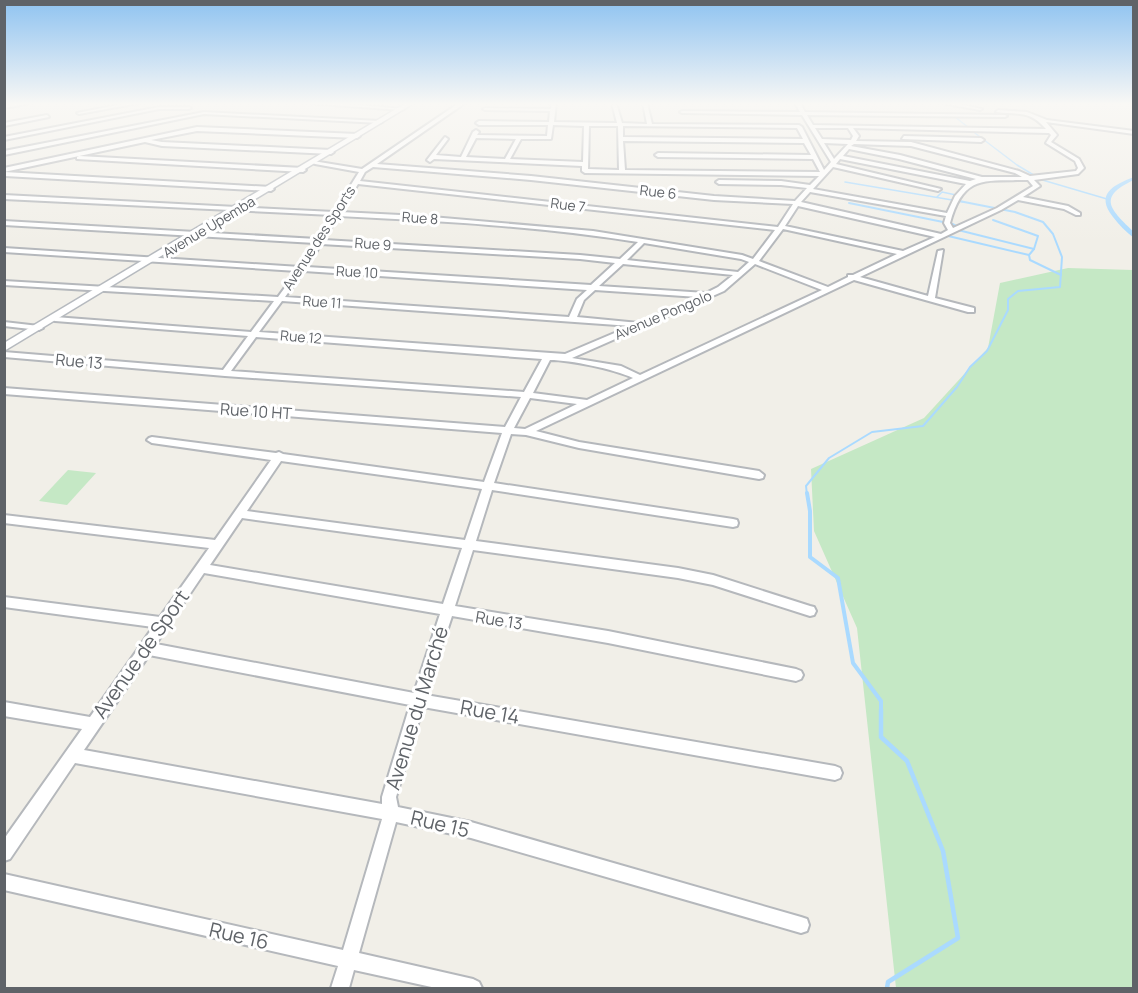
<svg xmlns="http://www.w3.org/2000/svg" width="1138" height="993" font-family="Manrope,sans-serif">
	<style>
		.green { fill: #c5e8c5 }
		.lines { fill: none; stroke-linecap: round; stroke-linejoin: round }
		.stream-far3 { stroke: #aadaff; stroke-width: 1.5 }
		.stream-far2 { stroke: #aadaff; stroke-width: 2 }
		.stream-far1 { stroke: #aadaff; stroke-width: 4 }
		.stream { stroke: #aadaff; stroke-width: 4.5 }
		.canal { fill: #aadaff; fill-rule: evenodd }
		.street-casing { stroke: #b5b8bc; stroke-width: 4 }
		.secondary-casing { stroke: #b6babf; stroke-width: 3 }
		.street { fill: #fff; fill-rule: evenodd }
		.secondary { fill: #fff; fill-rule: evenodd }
		.labels { text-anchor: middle; stroke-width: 6; stroke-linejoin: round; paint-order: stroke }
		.far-street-label { font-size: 14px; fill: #5f6368; stroke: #fff }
		.street-label { font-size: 16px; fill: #5f6368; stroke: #fff }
		.near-street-label { font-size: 20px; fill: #5f6368; stroke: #fff }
	</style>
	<rect width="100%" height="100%" fill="#f1efe8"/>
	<g class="green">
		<polygon points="1068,268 1133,270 1133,988 896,988 857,628 814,531 811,469 924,418 988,348 1000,283"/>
		<polygon points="68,470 96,473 67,505 39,501"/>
	</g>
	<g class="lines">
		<g class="stream-far3">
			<polyline points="954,116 969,128"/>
			<polyline points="971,130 1017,165 1037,177"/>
			<polyline points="981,177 1022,176"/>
			<polyline points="1039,179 1107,199"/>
			<polyline points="845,182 964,202"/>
			<polyline points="937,197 942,192 956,195 967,183"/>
		</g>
		<g class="stream-far2">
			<polyline points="849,203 953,224 958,227 958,230 1034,249"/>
			<polyline points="993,220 1038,236 1034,249 1029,255 1030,260 1061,275"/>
			<polyline points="944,235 1029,255"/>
			<polyline points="807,495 806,486 829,458 872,432 923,426 957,387 970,367 987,351 1008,310 1008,299 1018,291 1060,287 1062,257 1053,234 1043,222 1015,212 954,200"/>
		</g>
		<polyline class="stream-far1" points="807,493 810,511 810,557 838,578 853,663 881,701 881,711"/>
		<polyline class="stream" points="881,710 881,737 907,761 943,851 958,938 888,982 887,988"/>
		<path class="canal" d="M1134 177V180C1096 197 1111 210 1134 232V238C1126 232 1119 225 1113 217 1095 194 1113 185 1134 177Z"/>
		<defs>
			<g id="street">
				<polygon points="18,103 31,103 4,108 4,105"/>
				<polygon points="127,103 139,103 79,114 77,113"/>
				<polygon points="306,103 335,103 404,109 402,110"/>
				<path d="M459 103H465L377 164 531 176 714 196 795 201 807 188 781 185 719 184 716 182 719 180 781 181 810 185 819 176 585 173 582 171V166L434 159 430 162 427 160 445 137 448 139 436 155 461 157 473 132 476 130 479 132 477 135 547 136 548 125H479L476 123 479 121 549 122 550 111 485 110 483 109 485 108 551 109 552 103H556L554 122 617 123 612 103H616L622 123 647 124 643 103H647L652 124 799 125 802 127 824 170 831 162 802 115 682 113 680 112 682 111 800 112 795 103H800L805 112 1005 115 1007 116 1005 117 807 115 813 125 1046 129C1029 110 1020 115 996 112L998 110 1027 112 1047 120 1134 131V134L1046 122 1057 135 1051 142 1079 159 1084 168 1078 174 1034 180 1040 186 1023 197 1068 206 1080 213V215H1076L1064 209 1018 200 1001 210 860 277 928 296 938 251 943 250 935 298 974 308V312H968L854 280 536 431 579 442 759 471 764 475 763 478 759 479 579 448 526 435 511 434 494 483 733 519 737 520 738 523 737 526 733 527 492 490 476 541 678 568 713 575 810 606 814 607 816 611 814 615 810 616 713 585 678 578 473 550 455 606 608 631 796 669 801 671 803 675 801 679 796 681 608 643 452 616 426 695 835 766 840 768 842 773 840 778 835 780 423 707 396 797 398 807 471 822 801 917 807 919 809 925 807 931 801 933 471 838 396 822 359 953 473 979 479 982 482 988H436L354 970 349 988H331L338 966 4 890V874L343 950 382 819 75 763 10 859 4 861V839L82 729 4 716V702L90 717 138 649 139 644 142 643 153 627 4 607V597L160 617 209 548 4 523V515L215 540 271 460 152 443 147 440 149 438 152 437 276 453 279 452 283 454 484 482 502 433 4 394V388L505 427 521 397 225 376 4 357V352L223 370 248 336 55 321 51 319 55 317 251 332 274 301 4 285V281L278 297 297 271 4 252V248L300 267 315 243 4 225V221L317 239 332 215 4 199V195L334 212 359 172 315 164 313 163V161L362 169ZM553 125 584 126 583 162 510 159 521 139H551ZM589 126H618L619 170 588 169ZM623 126 797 128 803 139 623 137ZM815 128H848L853 136 851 140 822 139ZM853 128 1049 133 1051 135 1046 143 1075 161 1078 168 1076 171 1030 176 1019 171 911 142 856 141 859 136ZM476 138 516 139 505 159 466 157ZM623 141 804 143 811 155 658 153 655 155 658 157 813 159 820 172 625 170ZM824 143 848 144 834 159ZM854 144 911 146 1015 173 1022 177H982L900 155 851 146ZM849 149 899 159 976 179 970 181 843 156ZM840 159 966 184 955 196 947 213 813 189 833 167 938 191 941 189 836 164ZM373 167 531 180 714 200 793 204 778 227 360 181 365 172ZM1028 180 1033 186 997 208 953 228 950 223C963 174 985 181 1028 180ZM358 184 775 230 753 259 742 255 593 231 420 216 341 212ZM810 192 946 216 944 223 948 230 941 234 801 202ZM798 206 935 237 903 251 785 226ZM338 216C438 221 539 226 638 242L620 259 580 255 324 240ZM783 229 897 254 853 275H848V277L828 287 759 261ZM644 243 741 259 749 262 738 272 627 260ZM321 244 580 259 615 263 591 285 307 267ZM623 264 733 275 718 287 706 293 599 286ZM755 264 822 290 640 375 621 366 572 358 724 291ZM304 271 587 290 577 299 569 317 285 297ZM595 290 698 297 639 323 577 317 584 300ZM282 301 631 326 565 354 259 332ZM256 337 542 359 524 392 231 371ZM550 360C570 360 614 369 633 378L587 400 533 393ZM530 398 577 404 525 429 514 428ZM281 461 482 489 465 540 247 511ZM242 518 462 548 443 604 210 565ZM204 573 440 614 414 693 156 644ZM149 655 410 705 382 797V804L84 750Z"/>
				<polygon points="942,103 954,103 982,109 980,110"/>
				<polygon points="159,107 189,107 191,108 189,109 159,109 4,140 4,137"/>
				<polygon points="204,112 380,121 382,122 380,123 204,114 4,155 4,151"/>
				<polygon points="47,115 49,117 4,126 4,123"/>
				<polygon points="197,127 357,134 360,136 357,138 197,131 151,140 162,142 331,150 334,152 331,154 162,146 145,142 4,172 4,168"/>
				<polygon points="904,136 981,138 984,140 981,142 902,139"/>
				<polygon points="79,156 303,168 306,170 303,172 77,159 77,157"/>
				<polygon points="4,172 271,187 274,189 271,191 5,176"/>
				<polygon points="4,322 39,326 43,328 39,330 4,326"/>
			</g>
			<polygon id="secondary" points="406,103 414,103 4,351 4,343"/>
		</defs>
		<use href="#street" class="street-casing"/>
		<use href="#secondary" class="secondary-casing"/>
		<use href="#street" class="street"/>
		<use href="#secondary" class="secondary"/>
	</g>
	<linearGradient id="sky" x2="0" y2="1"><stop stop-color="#8fc3f1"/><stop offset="0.43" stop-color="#f9f8f5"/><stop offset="1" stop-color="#f9f8f5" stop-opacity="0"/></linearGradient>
	<rect width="1138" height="242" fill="url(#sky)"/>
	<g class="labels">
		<g class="far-street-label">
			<text transform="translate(658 192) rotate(6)" y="5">Rue 6</text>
			<text transform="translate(568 205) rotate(7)" y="5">Rue 7</text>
			<text transform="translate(420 218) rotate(4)" y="5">Rue 8</text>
			<text transform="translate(209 227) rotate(-31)" y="5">Avenue Upemba</text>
			<text transform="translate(319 238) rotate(-57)" y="5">Avenue des Sports</text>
			<text transform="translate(373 244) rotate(4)" y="5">Rue 9</text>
			<text transform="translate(357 272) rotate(3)" y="5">Rue 10</text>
			<text transform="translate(322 302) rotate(4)" y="5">Rue 11</text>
			<text transform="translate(663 315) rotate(-23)" y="5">Avenue Pongolo</text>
			<text transform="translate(301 337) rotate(5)" y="5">Rue 12</text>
		</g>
		<g class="street-label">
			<text transform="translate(79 361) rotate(5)" y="6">Rue 13</text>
			<text transform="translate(256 411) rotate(4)" y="6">Rue 10 HT</text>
			<text transform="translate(499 620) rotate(9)" y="6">Rue 13</text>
		</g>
		<g class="near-street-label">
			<text transform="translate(141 654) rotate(-55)" y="7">Avenue de Sport</text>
			<text transform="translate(417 708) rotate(-73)" y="7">Avenue du Marché</text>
			<text transform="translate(490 712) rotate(10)" y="7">Rue 14</text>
			<text transform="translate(440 824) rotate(13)" y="7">Rue 15</text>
			<text transform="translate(239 936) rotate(13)" y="7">Rue 16</text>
		</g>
	</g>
	<rect width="1138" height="993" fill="none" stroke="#5f6368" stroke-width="12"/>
</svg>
